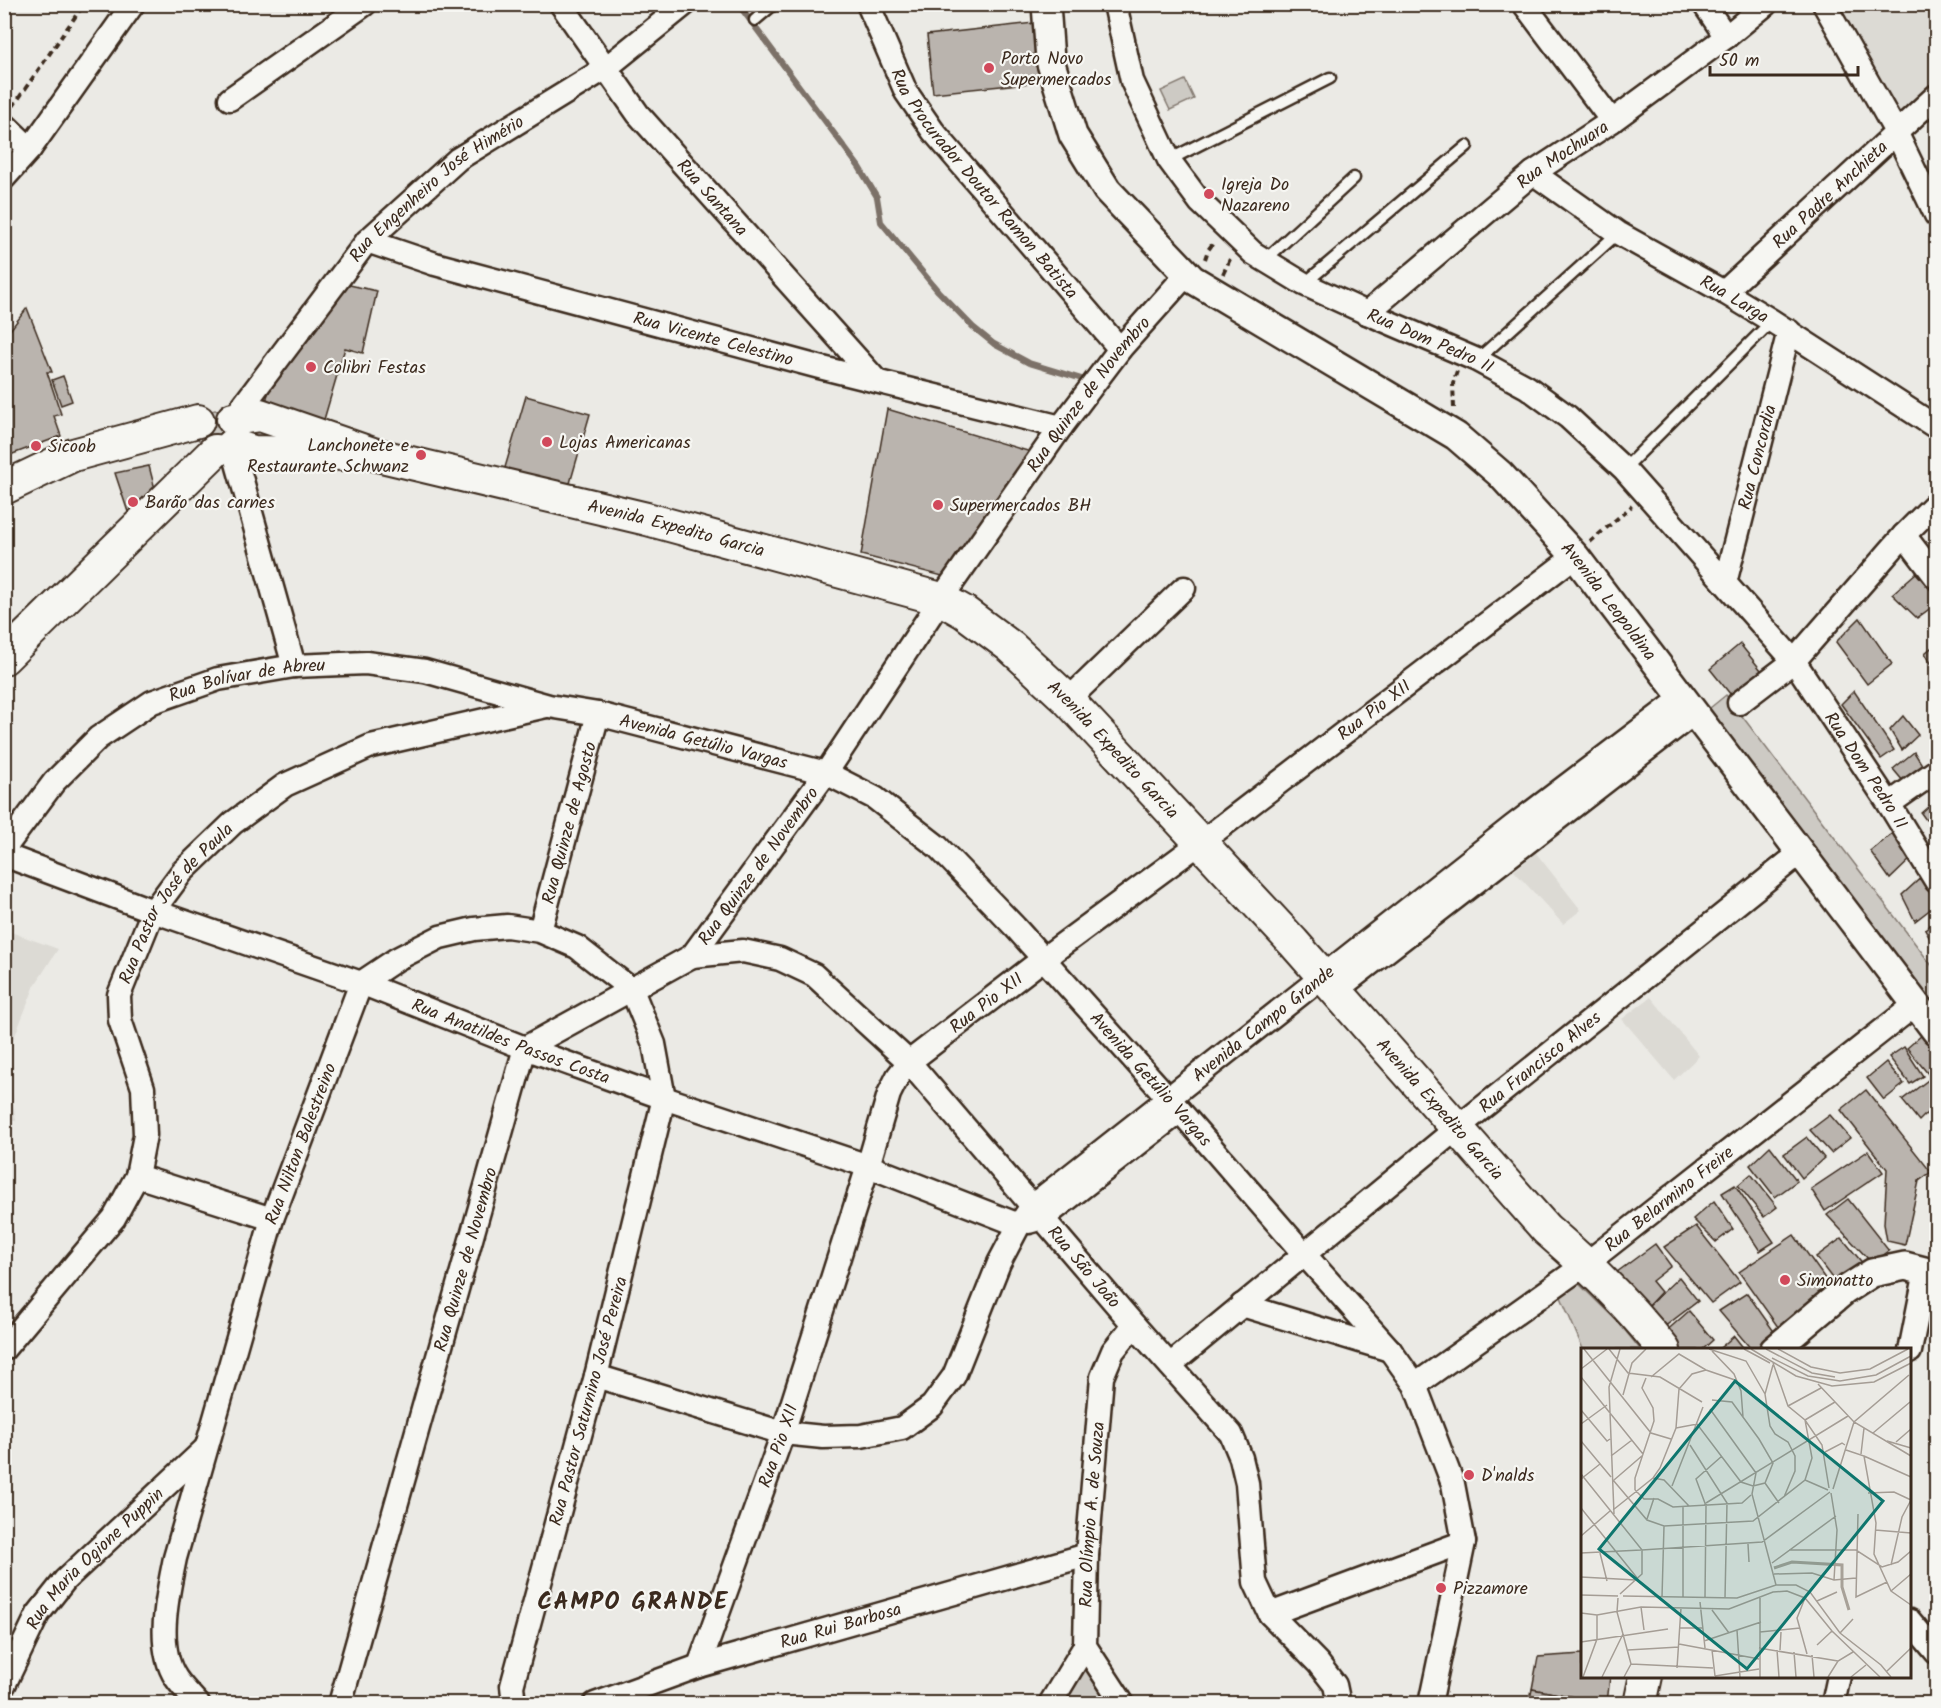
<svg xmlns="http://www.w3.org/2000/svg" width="1941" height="1708" font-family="Kalam,sans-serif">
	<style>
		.built { fill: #dcdad4 }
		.green { fill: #cdcac4; stroke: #847a71; stroke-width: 1.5 }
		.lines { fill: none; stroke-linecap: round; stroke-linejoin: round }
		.stream { stroke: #7c7167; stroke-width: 6 }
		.building { fill: #bab4ae; stroke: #3b2a1e; stroke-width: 1.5 }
		.service-casing { stroke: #3b2a1e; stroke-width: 15 }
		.minor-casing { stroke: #3b2a1e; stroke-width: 27 }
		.tertiary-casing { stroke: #3b2a1e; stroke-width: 32 }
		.secondary-casing { stroke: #3b2a1e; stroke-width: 36 }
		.path { stroke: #3b2a1e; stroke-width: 4; stroke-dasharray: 6 4.5; stroke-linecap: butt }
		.service { stroke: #f6f6f2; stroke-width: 10 }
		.minor { stroke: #f6f6f2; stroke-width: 22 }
		.tertiary { stroke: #f6f6f2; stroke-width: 27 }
		.secondary { stroke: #f6f6f2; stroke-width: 32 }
		.poi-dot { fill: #d1495b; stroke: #f6f6f2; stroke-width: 2 }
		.labels { text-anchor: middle; stroke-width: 4.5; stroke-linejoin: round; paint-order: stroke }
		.poi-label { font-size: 18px; fill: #3b2a1e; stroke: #f6f6f2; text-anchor: start }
		.street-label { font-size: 18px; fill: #3b2a1e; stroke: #f6f6f2 }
		.district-label { font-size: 24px; font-weight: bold; letter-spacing: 1.5px; fill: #3b2a1e; stroke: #f6f6f2 }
		.inset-river { fill: none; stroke: #a8a198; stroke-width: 3 }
		.inset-road { fill: none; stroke: #a59d95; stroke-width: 1.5 }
		.view { fill: #0f766e; fill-opacity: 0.15; stroke: #0f766e; stroke-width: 3 }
		.inset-edge { fill: none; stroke: #3b2a1e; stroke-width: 3 }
	</style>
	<rect width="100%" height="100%" fill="#ebeae5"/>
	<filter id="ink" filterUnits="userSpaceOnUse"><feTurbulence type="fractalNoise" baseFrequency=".0167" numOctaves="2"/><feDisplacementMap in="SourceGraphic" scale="12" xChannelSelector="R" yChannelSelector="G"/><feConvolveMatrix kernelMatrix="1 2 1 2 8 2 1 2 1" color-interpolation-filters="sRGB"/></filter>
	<g filter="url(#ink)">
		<g class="built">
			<polygon points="1833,5 1923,5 1936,17 1936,78 1896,121"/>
			<polygon points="1536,853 1581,910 1563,924 1514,871"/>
			<polygon points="5,930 58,949 35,985 12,1043 10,1081 16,1121 5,1121"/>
			<polygon points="1651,997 1699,1056 1674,1080 1622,1019"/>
		</g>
		<g class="green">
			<polygon points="1185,80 1194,99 1170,110 1161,91"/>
			<polygon points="215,410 226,413 236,434 201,444 196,434 208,412"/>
			<polygon points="1726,695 1936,971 1936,1011 1705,712"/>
			<polygon points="1573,1278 1619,1323 1640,1349 1583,1349 1558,1290"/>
			<polygon points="1085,1646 1123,1704 1050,1704"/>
		</g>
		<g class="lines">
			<polyline class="stream" points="738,4 859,167 877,197 881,222 938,291 973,327 994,344 1029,363 1085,380"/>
		</g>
		<g class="building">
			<polygon points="1043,22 1049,81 933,93 927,35"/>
			<polygon points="345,284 377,291 363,353 345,348 323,423 267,408 267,397 273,381"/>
			<polygon points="27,308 52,372 47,372 61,414 54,416 61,436 10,455 4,440 4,338"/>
			<polygon points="63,376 72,401 61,405 52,380"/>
			<polygon points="526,396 590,414 568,490 504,471"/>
			<polygon points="887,409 1041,455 954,579 861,555"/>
			<polygon points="4,440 10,455 4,458"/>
			<polygon points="149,466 155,489 129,515 115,473"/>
			<polygon points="1916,573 1936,596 1936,604 1917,618 1892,594"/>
			<polygon points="1860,618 1892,664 1867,684 1836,642"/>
			<polygon points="1740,644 1765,675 1735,700 1710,669"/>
			<polygon points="1936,644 1936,672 1925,653"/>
			<polygon points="1854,691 1894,750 1881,759 1841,704"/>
			<polygon points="1903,716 1918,735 1902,750 1890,730"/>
			<polygon points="1914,752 1928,774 1909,788 1893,769"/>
			<polygon points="1936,800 1936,812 1926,820 1921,813"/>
			<polygon points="1895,831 1915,855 1890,879 1870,851"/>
			<polygon points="1925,874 1936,891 1936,905 1915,921 1902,895"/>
			<polygon points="1936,921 1936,949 1925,930"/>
			<polygon points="1922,1035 1936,1055 1936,1070 1929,1075 1907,1048"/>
			<polygon points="1904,1047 1923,1076 1910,1084 1889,1057"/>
			<polygon points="1886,1062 1904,1084 1884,1100 1867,1078"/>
			<polygon points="1936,1074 1936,1104 1919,1121 1902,1100"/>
			<polygon points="1866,1090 1931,1172 1919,1181 1905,1245 1887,1241 1884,1224 1887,1169 1841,1110"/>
			<polygon points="1830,1115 1850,1138 1831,1153 1810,1130"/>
			<polygon points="1807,1137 1824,1158 1802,1178 1784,1154"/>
			<polygon points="1770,1146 1797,1181 1775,1197 1750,1165"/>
			<polygon points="1868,1151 1883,1172 1825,1211 1811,1189"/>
			<polygon points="1751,1174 1777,1207 1764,1217 1738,1185"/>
			<polygon points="1735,1185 1774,1242 1760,1251 1722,1193"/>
			<polygon points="1848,1199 1889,1251 1872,1263 1827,1215"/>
			<polygon points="1714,1201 1733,1229 1716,1242 1693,1219"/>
			<polygon points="1696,1226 1740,1282 1711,1303 1664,1247"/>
			<polygon points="1794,1235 1831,1287 1778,1327 1739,1272"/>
			<polygon points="1842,1238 1864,1265 1838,1286 1816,1257"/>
			<polygon points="1655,1244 1671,1266 1652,1281 1661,1292 1646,1308 1613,1275"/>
			<polygon points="1679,1277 1698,1301 1664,1327 1646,1308"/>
			<polygon points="1747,1293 1780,1340 1768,1350 1752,1350 1719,1311"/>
			<polygon points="1689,1311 1713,1340 1702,1350 1680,1350 1664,1333"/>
			<polygon points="1734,1336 1745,1350 1721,1350 1720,1348"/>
			<polygon points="1582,1654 1582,1676 1610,1676 1607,1703 1532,1689 1538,1657"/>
			<polygon points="1532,1689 1607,1703 1607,1704 1529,1704"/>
		</g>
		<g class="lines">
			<defs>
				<g id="service">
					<polyline points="755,20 774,4"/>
					<polyline points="1169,160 1330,78"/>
					<polyline points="1265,260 1354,178"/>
					<polyline points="1304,284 1467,146"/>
					<polyline points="1477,360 1618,233"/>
					<polyline points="1624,469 1772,321"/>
				</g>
				<g id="minor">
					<path id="s1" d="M561 4 638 114 876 380"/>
					<path id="s2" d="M868 4 906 92 933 131 1120 349"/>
					<path id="s3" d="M1115 4 1132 81 1169 160 1200 202 1253 253 1304 284 1367 313 1477 360 1527 387 1568 417 1624 469 1794 661 1889 804 1936 881"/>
					<polyline points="1524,4 1612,121"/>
					<polyline points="1704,4 1726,37"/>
					<polyline points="1824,4 1896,132 1936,215"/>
					<polyline points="230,99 365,4"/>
					<polyline points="4,124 30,149"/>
					<path id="s4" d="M1533 173 1618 233 1724 292 1772 321 1936 427"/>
					<polyline points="4,178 30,149 133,4"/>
					<path id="s5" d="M367 241 435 264 819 367 1061 427"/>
					<path id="s6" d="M1724 292 1936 96"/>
					<path id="s7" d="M1367 313 1533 173 1612 121 1726 37 1766 4"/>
					<path id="s8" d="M233 419 367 241 458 159 606 68 685 4"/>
					<polyline points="232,445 294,666"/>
					<polyline points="1904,535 1936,577"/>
					<path id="s9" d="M1725 583 1789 331"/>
					<polyline points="1068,700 1184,588"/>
					<polyline points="1739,703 1794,661 1904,535 1936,503"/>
					<polyline points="1889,804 1936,771"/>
					<path id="s10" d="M4 849 54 782 98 738 152 702 218 679 294 666 366 663 425 671 549 706 598 714 826 773 875 798 938 847 1015 927 1180 1111 1304 1254 1390 1350 1415 1385 1453 1484 1464 1542 1430 1704"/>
					<path id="s11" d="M4 855 153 911 361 983 525 1048 664 1098 868 1166 1019 1225"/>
					<path id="s12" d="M540 931 598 714"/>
					<path id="s13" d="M692 956 743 951 780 959 814 975 909 1062 1134 1325 1231 1434 1241 1458 1247 1483 1255 1582 1270 1614 1318 1663 1335 1685 1339 1704"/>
					<polyline points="1335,991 1694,713"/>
					<polyline points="137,1176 272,1219"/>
					<polyline points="1029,1222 1043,1218 1180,1111"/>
					<polyline points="1242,1305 1390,1350"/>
					<path id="s14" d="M4 1349 114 1218 137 1176 145 1135 143 1088 120 1020 119 995 153 911 182 872 233 823 285 785 371 746 546 706"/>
					<polyline points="1910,1351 1926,1271"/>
					<path id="s15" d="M1170 1365 1456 1129 1800 853"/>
					<path id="s16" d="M596 1376 783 1433 823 1437 861 1436 902 1428 932 1406 954 1376 999 1263 1019 1225 1032 1206 1512 827 1682 698"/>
					<path id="s17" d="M1415 1385 1587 1263 1916 1004"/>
					<polyline points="1270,1614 1464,1542"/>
					<polyline points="1910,1621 1936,1652"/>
					<path id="s18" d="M699 1666 783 1433 868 1166 889 1094 898 1076 909 1062 1043 959 1200 843 1575 556"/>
					<path id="s19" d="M4 1685 38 1614 65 1580 205 1449"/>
					<path id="s20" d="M198 1704C191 1696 182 1687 176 1678 155 1647 168 1593 175 1558L272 1219 361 983 397 959 440 937 474 929 507 926 540 931 577 947 632 990 654 1044 664 1098 596 1376 512 1686 514 1704"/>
					<path id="s21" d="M340 1704 525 1048 692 956 826 773 941 599 1061 427 1120 349 1186 275"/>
					<path id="s22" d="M595 1704 699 1666 1087 1555"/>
					<polyline points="1050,1704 1085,1646"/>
					<path id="s23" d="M1123 1704 1085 1646 1087 1555 1102 1377 1113 1351 1134 1325"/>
					<polyline points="1833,1704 1839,1676"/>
				</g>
				<g id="tertiary">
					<path id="s24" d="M1046 4 1050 60 1073 135 1107 190 1192 279 1456 436 1500 474 1575 556 1936 1031"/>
					<polyline points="1774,1350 1844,1291 1872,1273 1905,1266 1936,1274"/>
				</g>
				<g id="secondary">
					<path id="s25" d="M233 419 260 415 373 454 647 519 941 599 964 612 1011 647 1068 700 1293 942 1546 1229C1589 1266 1629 1304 1664 1350"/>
					<polyline points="232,445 253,452 345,454"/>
					<polyline points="4,488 73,455 198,421"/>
					<polyline points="4,658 215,451"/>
					<polyline points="1640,1704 1646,1676"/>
				</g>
			</defs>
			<use href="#service" class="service-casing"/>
			<use href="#minor" class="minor-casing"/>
			<use href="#tertiary" class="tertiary-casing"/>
			<use href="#secondary" class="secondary-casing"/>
			<g class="path">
				<polyline points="4,97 14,105 84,4"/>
				<polyline points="1205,259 1208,250 1214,242"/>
				<polyline points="1223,274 1230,259"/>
				<polyline points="1454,408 1453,383 1457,371"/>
				<polyline points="1590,542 1632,506"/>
			</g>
			<use href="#service" class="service"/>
			<use href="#minor" class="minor"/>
			<use href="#tertiary" class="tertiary"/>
			<use href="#secondary" class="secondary"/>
		</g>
	</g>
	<g class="poi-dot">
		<circle cx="989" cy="68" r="6"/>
		<circle cx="1209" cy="194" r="6"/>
		<circle cx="311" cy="367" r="6"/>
		<circle cx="547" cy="442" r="6"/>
		<circle cx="36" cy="446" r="6"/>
		<circle cx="421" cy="455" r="6"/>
		<circle cx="133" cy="502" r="6"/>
		<circle cx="938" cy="505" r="6"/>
		<circle cx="1785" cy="1280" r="6"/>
		<circle cx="1469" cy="1475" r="6"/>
		<circle cx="1441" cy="1588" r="6"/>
	</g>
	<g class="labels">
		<g class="poi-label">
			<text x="1001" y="64">Porto Novo<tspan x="1001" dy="21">Supermercados</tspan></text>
			<text x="1221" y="190">Igreja Do<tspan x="1221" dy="21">Nazareno</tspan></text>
			<text x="323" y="373">Colibri Festas</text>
			<text x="559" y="448">Lojas Americanas</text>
			<text x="409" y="451" text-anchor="end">Lanchonete e<tspan x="409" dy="21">Restaurante Schwanz</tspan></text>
			<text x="48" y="452">Sicoob</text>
			<text x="145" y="508">Barão das carnes</text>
			<text x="950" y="511">Supermercados BH</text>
			<text x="1797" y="1286">Simonatto</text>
			<text x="1481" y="1481">D'nalds</text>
			<text x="1453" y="1594">Pizzamore</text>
		</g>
		<g class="street-label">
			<text dy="6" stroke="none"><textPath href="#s7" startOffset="252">Rua Mochuara</textPath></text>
			<text dy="6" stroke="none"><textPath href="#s2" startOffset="216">Rua Procurador Doutor Ramon Batista</textPath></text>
			<text dy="6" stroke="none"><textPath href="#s8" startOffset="310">Rua Engenheiro José Himério</textPath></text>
			<text dy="6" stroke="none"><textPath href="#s6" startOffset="144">Rua Padre Anchieta</textPath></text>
			<text dy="6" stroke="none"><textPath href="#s1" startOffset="246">Rua Santana</textPath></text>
			<text dy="6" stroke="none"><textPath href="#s4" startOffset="238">Rua Larga</textPath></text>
			<text dy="6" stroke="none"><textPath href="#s5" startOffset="360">Rua Vicente Celestino</textPath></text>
			<text dy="6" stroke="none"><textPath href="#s3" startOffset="490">Rua Dom Pedro II</textPath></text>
			<text dy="6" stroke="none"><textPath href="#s21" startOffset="1560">Rua Quinze de Novembro</textPath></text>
			<text dy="6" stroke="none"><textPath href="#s9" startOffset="130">Rua Concordia</textPath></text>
			<text dy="6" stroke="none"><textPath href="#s25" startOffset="459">Avenida Expedito Garcia</textPath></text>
			<text dy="6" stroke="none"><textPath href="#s24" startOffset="855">Avenida Leopoldina</textPath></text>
			<text dy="6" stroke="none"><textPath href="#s10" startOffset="309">Rua Bolívar de Abreu</textPath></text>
			<text dy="6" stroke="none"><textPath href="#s18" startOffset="1224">Rua Pio XII</textPath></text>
			<text dy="6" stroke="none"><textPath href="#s10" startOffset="777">Avenida Getúlio Vargas</textPath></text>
			<text dy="6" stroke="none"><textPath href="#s25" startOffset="963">Avenida Expedito Garcia</textPath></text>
			<text dy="6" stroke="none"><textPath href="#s3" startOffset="1112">Rua Dom Pedro II</textPath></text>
			<text dy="6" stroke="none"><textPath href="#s12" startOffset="112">Rua Quinze de Agosto</textPath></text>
			<text dy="6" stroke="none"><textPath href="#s21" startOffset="984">Rua Quinze de Novembro</textPath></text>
			<text dy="6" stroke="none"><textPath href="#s14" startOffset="514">Rua Pastor José de Paula</textPath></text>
			<text dy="6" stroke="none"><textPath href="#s18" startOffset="738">Rua Pio XII</textPath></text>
			<text dy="6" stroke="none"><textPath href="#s16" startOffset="872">Avenida Campo Grande</textPath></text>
			<text dy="6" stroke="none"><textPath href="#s11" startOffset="540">Rua Anatildes Passos Costa</textPath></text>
			<text dy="6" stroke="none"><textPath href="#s15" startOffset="478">Rua Francisco Alves</textPath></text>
			<text dy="6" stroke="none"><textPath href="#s10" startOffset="1353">Avenida Getúlio Vargas</textPath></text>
			<text dy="6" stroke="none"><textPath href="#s25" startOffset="1449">Avenida Expedito Garcia</textPath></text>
			<text dy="6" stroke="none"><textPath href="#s20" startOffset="590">Rua Nilton Balestreino</textPath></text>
			<text dy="6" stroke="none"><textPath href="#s17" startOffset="315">Rua Belarmino Freire</textPath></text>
			<text dy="6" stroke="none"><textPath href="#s21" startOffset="462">Rua Quinze de Novembro</textPath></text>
			<text dy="6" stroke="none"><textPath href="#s13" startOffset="525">Rua São João</textPath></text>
			<text transform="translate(588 1401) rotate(-75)" y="6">Rua Pastor Saturnino José Pereira</text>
			<text dy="6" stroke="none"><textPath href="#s18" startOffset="234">Rua Pio XII</textPath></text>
			<text dy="6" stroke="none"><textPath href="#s23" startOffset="201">Rua Olímpio A. de Souza</textPath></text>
			<text dy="6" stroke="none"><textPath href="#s19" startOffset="158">Rua Maria Ogione Puppin</textPath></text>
			<text dy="6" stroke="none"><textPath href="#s22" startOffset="258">Rua Rui Barbosa</textPath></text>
		</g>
		<g class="district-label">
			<text x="633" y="1609">CAMPO GRANDE</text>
		</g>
	</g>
	<g transform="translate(1581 1348)">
		<rect width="330" height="330" fill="#ebeae5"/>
		<path class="inset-river" d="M193 220 211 214 261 217V239L268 262"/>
		<path class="inset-road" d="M3 1 70 85 90 91M28 1 47 25 79 29 121 54M128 1 165 13 184 46M163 1 189 15M170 1 215 28 251 38 293 34 330 15M185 1 231 25 254 29M197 1 230 19 259 25 289 21 327 1M131 3 153 26 160 43 162 69M191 10 227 28 259 33 295 27 330 8M192 15 207 58 224 72 241 97 248 140M192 17 184 46 189 78 194 86 207 94 214 108V123L203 149M0 21 26 1M0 29 62 106M70 29 98 6 125 22 154 32M237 36 273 74 330 108M42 47 51 15 65 1M207 58 240 40M129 61 175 125 171 146 195 237M0 62 26 93 29 91M0 76 26 57M95 80 116 76 160 134 172 138 184 135 192 115 178 91 151 54 131 52M292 85 329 54M0 93 30 129M306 93 330 100M315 94 330 81M109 97 146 155 144 250M265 102 283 108 295 175 293 206 310 243 330 257M244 104 261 95 264 97M280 106 283 80M30 108 51 92M283 108 330 129M0 126 61 202 181 194 249 144M72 130 83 132 108 158M0 131 19 116M32 132 66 172 83 178 172 173 224 132 231 110 224 72 254 54M33 132 62 107M224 132 247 142M184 135 198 155M91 138 122 59M252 141 273 74 328 27M54 142 63 151H77L92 159 161 155 170 147M54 142V130L73 73 72 60 61 40 65 30M250 145 256 182 253 232M287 145 313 144 330 152M125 155 267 68M102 159V249M0 160 57 231M32 162 72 130 79 120 95 80 98 41 111 26 125 22M33 166 28 39 39 1M277 166 275 249 306 234M66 171 73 150M294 182 330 185M0 188 29 163M167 196 168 214M208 202H275L301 219 317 214 330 203M0 205 60 202M19 205 26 233M191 215 255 168M310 217 321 169 330 152M193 226 231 225 253 232 275 230M0 229 55 232M310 243 330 226M39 246 61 226V202M0 247 37 248M42 248 156 250 195 237H215L229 244 259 285 300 317 310 329M81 249 83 178M179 249V329M37 250 36 264 50 316 43 329M124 250 125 158 115 131 141 108M224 250 216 270 226 306M236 253 256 244M119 254 124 300M60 259 63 282M131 262 148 285M0 265 16 267 60 259 148 261 192 244 206 243 224 250 251 283 299 329M98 280H122M156 282 159 329M179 284 219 280M259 285 272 271M123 293 180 274M0 294 87 281M98 296 178 311M236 297 251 283M178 300 257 313M47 302 98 299M131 302 134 328M196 302 198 329M199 302 200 284M213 304 215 329M231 307 233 329M50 316 132 320M96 320 100 260M306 323 330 300M134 328 178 321M2 329 16 291V267M21 329 42 286M247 329 257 313 272 304M270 329 285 317"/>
		<path class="view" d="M154 33 302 153 166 321 18 201Z"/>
		<rect width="330" height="330" class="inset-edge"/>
	</g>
	<rect width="1941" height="1708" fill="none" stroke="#f6f6f2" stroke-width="24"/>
	<rect x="12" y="12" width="1917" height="1684" fill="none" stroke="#3b2a1e" stroke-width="2" filter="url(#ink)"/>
	<path d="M1710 66v9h148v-9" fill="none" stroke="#3b2a1e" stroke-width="3"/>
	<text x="1719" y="66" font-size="18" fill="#3b2a1e" stroke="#f6f6f2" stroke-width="4.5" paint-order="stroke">50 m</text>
</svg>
